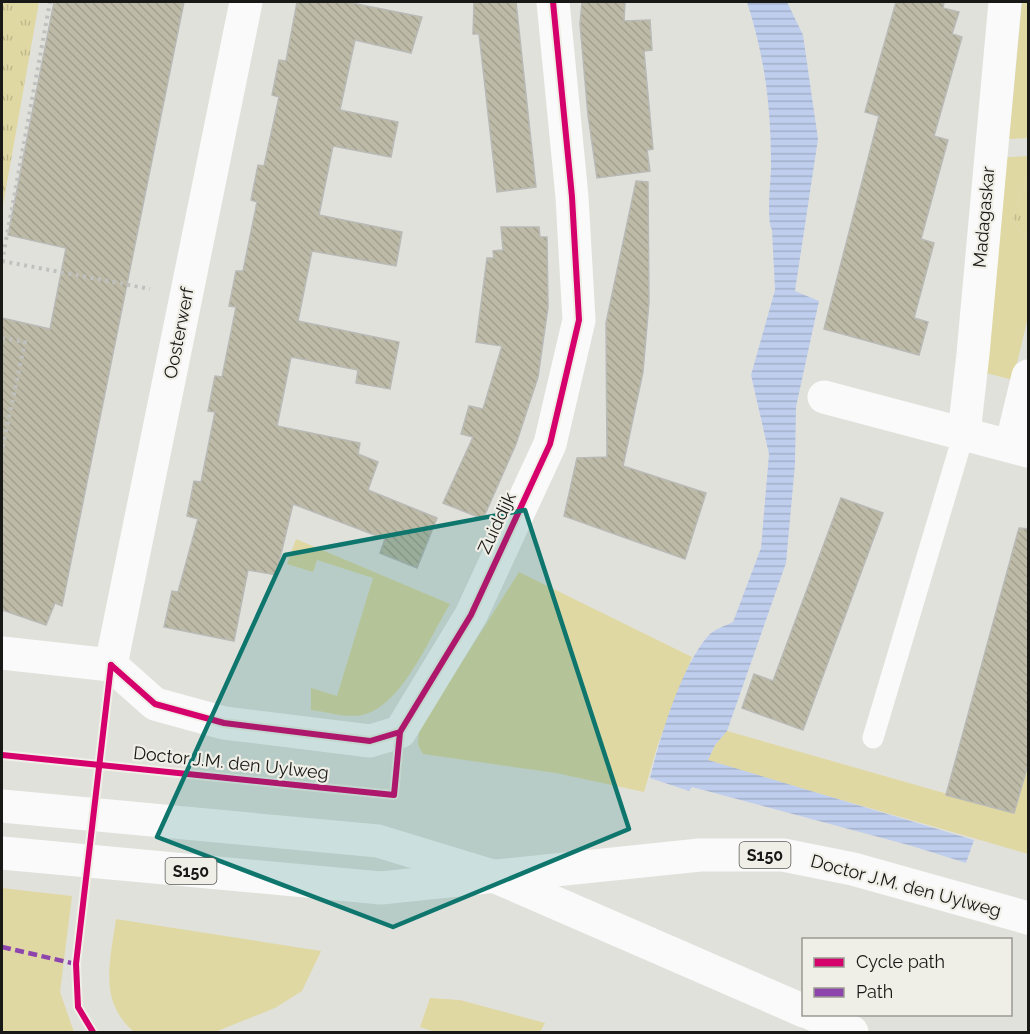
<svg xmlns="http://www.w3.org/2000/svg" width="1030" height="1034" font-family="Raleway,sans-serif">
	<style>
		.grass { fill: #dfd8a3 }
		.park { fill: url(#park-tufts) }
		.water { fill: url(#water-rules) }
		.building { fill: url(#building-back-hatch); stroke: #b9b9b6; stroke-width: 1.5 }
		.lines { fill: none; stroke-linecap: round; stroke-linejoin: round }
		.path { stroke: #c0c0bf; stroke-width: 4; stroke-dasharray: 3 4.5; stroke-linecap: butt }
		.service { stroke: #fafafa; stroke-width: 21 }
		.minor { stroke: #fafafa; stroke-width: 33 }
		.primary { stroke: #fafafa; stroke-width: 33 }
		.quiet { stroke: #8e44ad; stroke-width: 4.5; stroke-dasharray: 9 4.5; stroke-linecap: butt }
		.cycleway-casing { stroke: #f0efe7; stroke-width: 10 }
		.cycleway { stroke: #d6006c; stroke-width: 6 }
		.marked { fill: #0f766e; fill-opacity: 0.2; stroke: #0f766e; stroke-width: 4.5; stroke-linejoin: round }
		.labels { text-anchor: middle; stroke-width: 4.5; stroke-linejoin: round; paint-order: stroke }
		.shield { fill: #f0efe7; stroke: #595855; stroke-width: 1.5 }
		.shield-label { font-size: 16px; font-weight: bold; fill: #181816 }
		.street-label { font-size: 18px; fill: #181816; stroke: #f0efe7 }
	</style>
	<defs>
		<pattern id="park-tufts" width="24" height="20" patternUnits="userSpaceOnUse" patternTransform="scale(1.5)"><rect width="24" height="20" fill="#dfd8a3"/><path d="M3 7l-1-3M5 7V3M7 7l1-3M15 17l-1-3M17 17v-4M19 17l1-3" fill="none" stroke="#bfb98c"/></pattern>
		<pattern id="water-rules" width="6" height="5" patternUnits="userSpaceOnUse" patternTransform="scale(1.5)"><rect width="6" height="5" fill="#bfceed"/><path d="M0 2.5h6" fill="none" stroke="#a3b0ca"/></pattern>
		<pattern id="building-back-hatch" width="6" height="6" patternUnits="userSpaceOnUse" patternTransform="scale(1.5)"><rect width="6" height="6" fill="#bdbba7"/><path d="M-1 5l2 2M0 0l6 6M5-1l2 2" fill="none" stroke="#a2a08f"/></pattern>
	</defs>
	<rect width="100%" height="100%" fill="#e1e1dc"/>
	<g class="grass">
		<polygon points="1022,2 1028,2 1028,138 1009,139"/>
		<polygon points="1028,156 1028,178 1012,218 1028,243 1028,317 1013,380 986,373 995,158"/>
		<path d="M296 539 450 604C430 636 402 707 362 715 346 718 327 712 311 710V688L337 696 373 578 317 560 313 572 287 564Z"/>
		<polygon points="519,572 692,657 658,744 644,792 556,773 423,754 418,745 419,730"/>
		<polygon points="727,731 1014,813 1028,761 1028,854 707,761 715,745"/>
		<polygon points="2,888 72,896 60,992 74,1032 2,1032"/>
		<path d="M116 919 321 951 302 991 275 1008 215 1032H134C98 1001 110 962 116 919Z"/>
		<polygon points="430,998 460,1000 545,1023 540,1032 435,1032 420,1027"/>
	</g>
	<g class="park">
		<polygon points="2,2 39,2 2,211"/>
		<polygon points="1028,178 1028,243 1012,218"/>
	</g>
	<path class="water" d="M747 2H787L803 35 818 139 795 291 819 301 796 407 795 464 786 563 727 731 715 745 708 760 974 840 966 863 912 846 692 787 689 791 650 778C660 737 681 667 708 636 714 629 725 626 733 622L761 548 769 454 751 375 775 290 772 230C766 220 771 180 771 166 771 107 765 58 747 2Z"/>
	<g class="building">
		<polygon points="54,2 184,2 62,606 55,603 46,625 2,610 2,318 50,329 66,248 8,235"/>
		<polygon points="297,2 347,2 422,17 411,53 355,40 340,110 398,122 394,141 391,157 333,146 319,215 402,232 396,266 312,251 298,321 399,342 390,389 356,383 358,370 291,357 277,426 360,443 358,454 378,462 368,490 437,518 417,568 380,553 385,539 293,504 276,575 248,570 234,641 164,627 172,591 178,592 198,519 187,516 194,481 201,482 215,412 208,411 215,376 222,377 236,307 229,306 236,271 243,271 257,202 251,200 258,165 264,166 279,97 272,95 279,60 286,61"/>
		<polygon points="474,2 516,2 536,187 497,192 479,34 473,34"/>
		<polygon points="582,2 625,2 624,21 650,20 652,50 644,51 653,149 647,150 650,171 597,178 588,115 580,24"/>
		<polygon points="896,2 944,2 943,8 959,12 952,34 962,37 934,136 948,140 921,239 934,243 914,318 928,322 919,355 824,329 879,116 865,112"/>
		<polygon points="636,181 648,182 649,302 643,372 623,466 706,493 685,559 564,516 577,458 607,457 606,323"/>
		<polygon points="501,227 539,227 540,237 547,237 548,307 538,377 516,444 483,519 443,503 473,437 461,434 469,406 483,409 502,346 476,342 487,258 494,258 493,251 503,250"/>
		<polygon points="841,498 883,513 803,730 742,708 754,674 773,681"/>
		<polygon points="1019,528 1029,529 1029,761 1014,813 946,795"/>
	</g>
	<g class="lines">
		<g class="path">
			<polyline points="2,261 150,289"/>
			<polyline points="2,262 50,2"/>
			<polyline points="2,338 25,342 2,450"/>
		</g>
		<polyline class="service" points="873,738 964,433"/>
		<g class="minor">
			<polyline points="824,397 1028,451"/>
			<polyline points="964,433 973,354 1005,2"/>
			<polyline points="1011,446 1028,376"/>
			<polyline points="2,653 111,665 155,704 224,723 370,741 400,732 471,615 550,444 579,320 572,197 553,2"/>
			<polyline points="111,665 246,2"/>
		</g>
		<g class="primary">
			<polyline points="2,806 378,841 496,877 804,1011"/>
			<polyline points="2,853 381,888 700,855 783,855 853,869 1028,918"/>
			<polyline points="812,1014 852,1032"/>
		</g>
		<polyline class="quiet" points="2,947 76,964"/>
		<defs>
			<g id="cycleway">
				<polyline points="111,665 155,704 224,723 370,741 400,732 471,615 550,444 579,320 572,197 553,2"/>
				<polyline points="2,755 394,795 400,732"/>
				<polyline points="93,1032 78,1007 76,964 111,665"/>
			</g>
		</defs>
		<use href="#cycleway" class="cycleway-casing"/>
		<use href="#cycleway" class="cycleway"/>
	</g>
	<path class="marked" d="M525 510 629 829 393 927 157 837 285 555Z"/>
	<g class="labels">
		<g class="shield">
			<rect x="739.5" y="842" width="51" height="26" rx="4.5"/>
			<rect x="165.5" y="858" width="51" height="26" rx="4.5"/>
		</g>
		<g class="shield-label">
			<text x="765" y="861">S150</text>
			<text x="191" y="877">S150</text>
		</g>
		<g class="street-label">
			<text transform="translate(984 217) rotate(-85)" y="6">Madagaskar</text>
			<text transform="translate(179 333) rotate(-79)" y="6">Oosterwerf</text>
			<text transform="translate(497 523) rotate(-65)" y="6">Zuiddijk</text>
			<text transform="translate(231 763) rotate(6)" y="6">Doctor J.M. den Uylweg</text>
			<text transform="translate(906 886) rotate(15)" y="6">Doctor J.M. den Uylweg</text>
		</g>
	</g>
	<rect width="1030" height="1034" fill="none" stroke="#181816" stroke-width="6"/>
	<rect x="802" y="938" width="210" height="78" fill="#f0efe7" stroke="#9a9993" stroke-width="1.5"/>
	<rect x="814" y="958" width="30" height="9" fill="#d6006c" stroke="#9a9993" stroke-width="1.5"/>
	<text x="856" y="968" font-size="18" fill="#181816">Cycle path</text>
	<rect x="814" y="988" width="30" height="9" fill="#8e44ad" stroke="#9a9993" stroke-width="1.5"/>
	<text x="856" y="998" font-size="18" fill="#181816">Path</text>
</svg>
